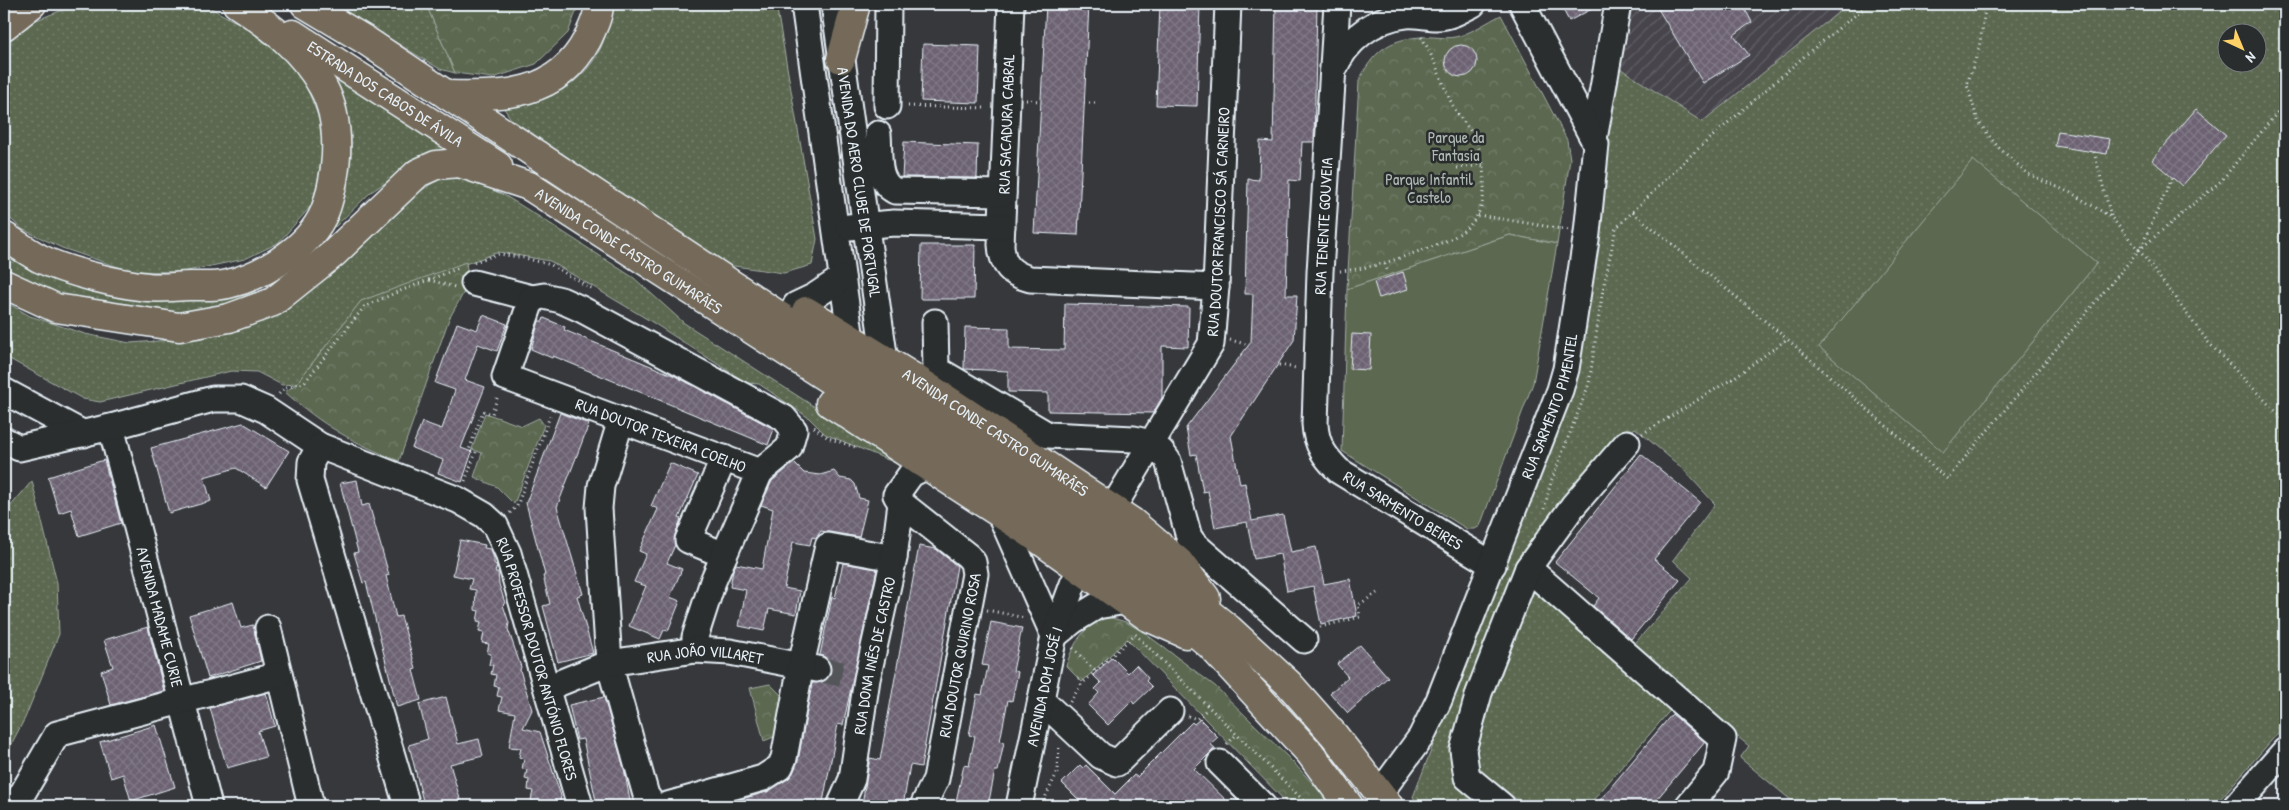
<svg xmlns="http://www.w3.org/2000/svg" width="2289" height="810" font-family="'Patrick Hand',sans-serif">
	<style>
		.industrial { fill: url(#industrial-furrows) }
		.grass { fill: url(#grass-dots); stroke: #a2aca4; fill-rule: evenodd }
		.forest { fill: url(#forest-crowns); stroke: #a2aca4 }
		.pitch { fill: #5c6850; stroke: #a2aca4 }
		.building { fill: url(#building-cross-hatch); stroke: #e8f1f8 }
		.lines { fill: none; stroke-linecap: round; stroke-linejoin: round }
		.minor-tunnel { stroke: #525458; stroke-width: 25; stroke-dasharray: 25 12; stroke-linecap: butt }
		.minor-casing { stroke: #e8f1f8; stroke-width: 29 }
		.major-casing { stroke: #e8f1f8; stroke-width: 31 }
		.highway-casing { stroke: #e8f1f8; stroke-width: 31 }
		.path { stroke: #e8f1f8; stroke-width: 3; stroke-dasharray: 1 4; stroke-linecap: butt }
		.minor { stroke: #2a2d2e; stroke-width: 25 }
		.major { stroke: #746a5a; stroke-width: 28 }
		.highway { stroke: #746a5a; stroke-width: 28 }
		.labels { text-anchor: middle; stroke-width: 5; stroke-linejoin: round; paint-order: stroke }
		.street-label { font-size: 16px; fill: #e8f1f8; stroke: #2a2d2e }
		.park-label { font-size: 16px; fill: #b0bab5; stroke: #2a2d2e }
	</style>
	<defs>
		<pattern id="industrial-furrows" width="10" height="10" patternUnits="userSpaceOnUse" patternTransform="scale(1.25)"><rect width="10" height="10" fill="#47454c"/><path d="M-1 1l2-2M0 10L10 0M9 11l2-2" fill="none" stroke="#626067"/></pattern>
		<pattern id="grass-dots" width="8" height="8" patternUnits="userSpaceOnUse" patternTransform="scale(1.25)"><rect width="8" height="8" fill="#5c6850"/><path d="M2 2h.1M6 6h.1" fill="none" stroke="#737e6a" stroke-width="1.8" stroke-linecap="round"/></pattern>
		<pattern id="forest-crowns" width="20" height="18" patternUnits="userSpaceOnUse" patternTransform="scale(1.25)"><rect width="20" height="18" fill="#5c6850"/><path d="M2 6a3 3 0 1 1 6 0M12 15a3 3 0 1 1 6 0" fill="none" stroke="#737e6a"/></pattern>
		<pattern id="building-cross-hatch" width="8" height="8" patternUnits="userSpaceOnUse" patternTransform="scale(1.25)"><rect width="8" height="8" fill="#6c6272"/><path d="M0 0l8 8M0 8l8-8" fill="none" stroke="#817987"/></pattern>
	</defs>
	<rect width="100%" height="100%" fill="#37383c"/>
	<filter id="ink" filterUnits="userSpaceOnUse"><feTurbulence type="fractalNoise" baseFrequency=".02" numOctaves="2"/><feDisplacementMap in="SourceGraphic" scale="10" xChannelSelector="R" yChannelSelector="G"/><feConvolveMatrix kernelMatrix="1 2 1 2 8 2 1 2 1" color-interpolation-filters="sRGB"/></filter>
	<g filter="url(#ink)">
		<polygon class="industrial" points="1610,4 1849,4 1701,122 1618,67 1597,49"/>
		<g class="grass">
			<polygon points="78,4 204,4 232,20 256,30 282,53 304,81 323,128 321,166 312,205 278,243 245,259 182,272 130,271 62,248 22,229 4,213 4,40 34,21"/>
			<polygon points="332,4 426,4 455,73 440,69"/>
			<path d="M610 4H776L817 239 812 265 784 273 727 265 511 119 503 107C519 103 538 102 552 95 589 78 610 45 610 4Z"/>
			<path d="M1849 4H2285V725L2214 806H1798L1740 758 1749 746 1630 649 1692 578 1673 560 1715 504 1682 468 1635 428 1594 465 1521 568 1457 773 1496 806H1419L1413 797 1574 382 1618 67 1702 122ZM2226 32H2256V62H2226Z"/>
			<path d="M333 73 447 150 405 170 371 192 335 227 328 221C342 192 356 162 350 129 346 110 335 93 333 73Z"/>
			<polygon points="457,175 504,195 546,221 634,278 684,323 899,461 898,464 825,434 809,418 759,384 747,383 652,322 550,261 499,252 361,301 296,384 282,385 257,372 231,371 100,402 83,399 4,356 4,301 30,316 85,334 130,343 172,340 241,322 412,197 437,180"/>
			<polygon points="4,251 34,266 242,287 265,296 199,316 42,292 4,269"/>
			<polygon points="32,481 57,583 59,634 25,718 4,758 4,514"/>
			<polygon points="1529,583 1672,708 1588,806 1525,806 1469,761"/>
		</g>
		<g class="forest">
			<polygon points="426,4 579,4 568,33 536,64 493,78 455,73"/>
			<path d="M1501 15 1567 140 1570 159 1557 244 1510 235 1347 289 1359 81C1372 53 1388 39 1421 37 1432 36 1444 39 1455 37 1468 35 1489 21 1501 15Z"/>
			<path d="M466 262 469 283 449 319 399 461C352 442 323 426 285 392L296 384 361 301Z"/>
			<polygon points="485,413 522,426 539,418 544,425 514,504 497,487 474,477 482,453 472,449"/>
			<path d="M1108 617 1126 622 1146 634 1215 686 1293 762 1333 806H1290L1127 639 1082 682 1066 666C1073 644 1084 624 1108 617Z"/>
			<polygon points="770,684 782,696 776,736 764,741 750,688"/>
		</g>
		<g class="pitch">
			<polygon points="1973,160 2097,263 1943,452 1819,347"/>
			<polygon points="1510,235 1557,244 1533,383 1480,526 1475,529 1467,529 1342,451 1347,289"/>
		</g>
		<g class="building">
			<polygon points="1046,4 1089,4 1078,235 1034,233"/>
			<polygon points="1160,4 1200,4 1197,106 1156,105"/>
			<polygon points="1276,4 1317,4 1314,142 1302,142 1300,181 1289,180 1286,295 1297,295 1294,340 1231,436 1240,484 1245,483 1252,521 1283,515 1291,552 1316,547 1324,584 1350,579 1357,616 1321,624 1313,586 1287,591 1280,554 1254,559 1247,522 1215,528 1208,491 1203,492 1196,454 1191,455 1186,428 1251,342 1253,294 1245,294 1248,179 1259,180 1260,141 1273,142"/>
			<polygon points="1560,4 1601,4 1569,21"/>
			<polygon points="1655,4 1742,4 1752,22 1734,35 1749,55 1703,83"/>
			<polygon points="923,44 980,46 978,103 921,101"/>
			<circle cx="1461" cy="61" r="16"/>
			<polygon points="2196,109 2226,135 2182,186 2152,160"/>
			<polygon points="2058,131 2110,139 2107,154 2055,146"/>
			<polygon points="904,142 978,145 977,178 902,177"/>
			<polygon points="921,245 975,245 974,299 920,299"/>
			<polygon points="1403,272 1408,289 1379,298 1374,282"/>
			<polygon points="1065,304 1189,307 1188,347 1162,346 1162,398 1153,413 1048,411 1048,393 1008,392 1008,371 964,369 965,327 1009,328 1009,349 1064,350"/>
			<polygon points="483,315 507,324 497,351 478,344 465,380 485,387 461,448 472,452 462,482 438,473 443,460 412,448 422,422 442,429 455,390 435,383 457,323 477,330"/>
			<polygon points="544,318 565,327 564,330 675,376 774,429 768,445 553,356 552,358 531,349 539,321 543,321"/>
			<polygon points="1352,334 1371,335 1369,370 1350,369"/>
			<polygon points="560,413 589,424 557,507 583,594 577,596 593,653 558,662 543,606 550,604 543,576 545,575 526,503"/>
			<polygon points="243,423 289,451 266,487 236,468 204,477 211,501 169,513 151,448"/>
			<polygon points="1641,454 1700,502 1654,559 1680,580 1631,639 1593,606 1599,598 1555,562"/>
			<polygon points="104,460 121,523 79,536 71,509 59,513 48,477"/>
			<polygon points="670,463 698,475 679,518 681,519 675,535 675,545 667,563 682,569 670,597 680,601 668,631 664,630 660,639 629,626 646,586 634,582 646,554 639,551 658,509 651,506"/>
			<polygon points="794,463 804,473 820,475 834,471 840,478 851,480 855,484 859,498 868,500 859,537 821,531 816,538 812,537 810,545 793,542 784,588 800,591 796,614 769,609 764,631 739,626 746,590 730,587 733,570 736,564 762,569 773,509 761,505 772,481"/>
			<polygon points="357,480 362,506 369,504 389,575 386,576 396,617 401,616 416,669 413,670 421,700 397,707 366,582 363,583 354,553 358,552 340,483"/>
			<polygon points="460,540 485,545 484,548 490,549 494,558 494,563 497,566 495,572 498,572 499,584 505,603 503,605 509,623 508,629 521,667 520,670 532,710 523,728 540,732 561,796 559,806 535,806 535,802 531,800 533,791 528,790 529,780 525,779 527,770 522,769 524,759 519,757 521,748 509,747 515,713 499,710 502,697 497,696 499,687 494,686 496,675 491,674 493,665 489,665 491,654 487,653 489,644 482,643 484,632 479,631 481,622 477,621 479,611 475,610 476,590 469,589 472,579 453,575"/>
			<polygon points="919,546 936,549 957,566 921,767 910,765 903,806 876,806 862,804 870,758 880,760"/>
			<polygon points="843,563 877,569 843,725 838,724 823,802 810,806 716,806 767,792 788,779 793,773 798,761 812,683 822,682 828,678 831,672 830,664 826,658 820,655 832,597 835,598"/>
			<polygon points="233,602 241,628 253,625 261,661 208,678 189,615"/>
			<polygon points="991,622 1022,628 1013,671 1018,672 1012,701 1008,700 1000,741 1004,742 998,771 995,771 988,806 955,806 964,765 969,766 975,736 969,735 977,694 982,695 988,666 982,665"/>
			<polygon points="148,627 164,691 111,705 101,671 113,667 104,640"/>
			<polygon points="1360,645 1388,677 1348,713 1330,693 1348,677 1337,664"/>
			<polygon points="1112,657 1128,673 1136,665 1148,678 1146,681 1152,687 1134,704 1132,701 1108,725 1088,705 1099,693 1095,689 1101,683 1093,675"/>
			<polygon points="266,693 275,726 258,731 266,757 227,768 210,708"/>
			<polygon points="446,697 458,744 479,739 483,756 450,764 462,806 427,806 426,801 423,801 409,745 428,739 419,704"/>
			<polygon points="604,697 624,768 631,806 597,806 583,739 577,740 569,705"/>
			<polygon points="1672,714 1705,742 1651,806 1595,806"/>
			<polygon points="1200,719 1218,737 1210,744 1215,748 1194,769 1232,806 1085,806 1062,783 1080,765 1083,768 1086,765 1115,794 1134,775 1137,777 1192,722 1194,724"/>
			<polygon points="156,725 175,787 131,801 123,774 111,778 100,742"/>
		</g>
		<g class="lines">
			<polyline class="minor-tunnel" points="817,669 857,677"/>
			<defs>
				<g id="minor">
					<polyline points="804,4 851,340"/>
					<path id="s1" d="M834 4 885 361"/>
					<path d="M1011 4 1001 245C1002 265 1011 274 1030 279L1216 287"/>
					<path id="s2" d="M1337 4 1320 272 1315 424C1316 445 1325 457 1339 471L1493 565"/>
					<path d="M1333 71C1345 41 1374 18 1406 15 1417 14 1426 17 1437 17 1450 17 1461 10 1473 4"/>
					<polyline points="887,106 888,4"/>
					<path d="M878 134C880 154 875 181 895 191L1003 193"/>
					<polyline points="1594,139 1618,4"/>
					<polyline points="849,227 894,223 1002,226"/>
					<polyline points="474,283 532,298"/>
					<polygon points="544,296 561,300 581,309 784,418 794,430 789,448 760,472 505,377 532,298"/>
					<polyline points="796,305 815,296 842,278"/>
					<polyline points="935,322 936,369 1048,435 1134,439 1150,443 1161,451 1168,461 1189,537 1194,544 1304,640"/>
					<polyline points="4,391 84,434"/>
					<polyline points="621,420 601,486 599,508 609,663 646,795 654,806"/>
					<path id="s3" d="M111 427 209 806"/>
					<path id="s4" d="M4 440 19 448 111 427 213 399H241L266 410 320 446 458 500 484 515 495 525 508 553 580 806"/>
					<polyline points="320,446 311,462 310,480 407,806"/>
					<polyline points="724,458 688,540 724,555"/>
					<path id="s5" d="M1112 509 1211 344 1216 287 1228 4"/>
					<polyline points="1000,514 1054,636"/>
					<polyline points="1528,568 1723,739 1716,772 1688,806"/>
					<polyline points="268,628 311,806"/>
					<polyline points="1054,636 1074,620 1097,606 1126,601"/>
					<polyline points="695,650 695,637 713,581 760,472"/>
					<path id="s6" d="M547 688 609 663 695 650 730 652 817 669"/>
					<polyline points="1041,700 1101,756 1117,763 1170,711"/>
					<polyline points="1220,763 1263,806"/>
					<path id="s7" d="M1380 793 1421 737 1439 700 1560 390 1566 369 1587 233 1596 144 1522 4"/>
					<polyline points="15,806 57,734 279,675"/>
					<polyline points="664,806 763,778 780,767 784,758 801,665 828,546 894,558"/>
					<path id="s8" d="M840 806 852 779 867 679 894 558 901 503"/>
					<path id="s9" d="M923 806 936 779 975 574 973 562 968 556 901 503 896 495 911 474 927 466"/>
					<path id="s10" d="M1019 806 1054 636 1073 584 1081 569"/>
					<polyline points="1502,806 1467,777 1463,750 1479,693 1528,568 1573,506 1627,443"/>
					<polyline points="2236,806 2285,751"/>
				</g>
				<g id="major">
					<polyline points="537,155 1120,542 1229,629 1289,684 1334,735 1389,806"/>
					<path id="s11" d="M529 186 1112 562 1210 645 1310 753 1349 806"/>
					<path id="s12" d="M806 311 919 381 1132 522 1179 562 1206 598"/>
					<polyline points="830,403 1030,533 1148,617 1186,634"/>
				</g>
				<g id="highway">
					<polyline points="305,4 365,40 537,155"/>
					<polyline points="4,26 32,4"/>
					<path id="s13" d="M293 34 498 166"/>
					<polyline points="841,59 856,4"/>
					<path d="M447 95C503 96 557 97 587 40 592 29 599 16 599 4"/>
					<path d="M4 236C15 243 27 251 39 258 67 272 117 284 148 287 162 289 176 286 190 286 202 286 216 287 228 284 266 275 315 244 327 205 332 189 335 172 336 156 337 134 334 107 323 87 303 50 271 26 237 4"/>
					<polyline points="4,284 56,308 179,327 229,318 273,302 333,254 418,173 436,165 459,163 529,186"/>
				</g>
			</defs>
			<use href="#minor" class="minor-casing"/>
			<use href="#major" class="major-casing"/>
			<use href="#highway" class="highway-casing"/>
			<g class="path">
				<polyline points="1986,4 1979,48 1967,85 1978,121 1997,146 2028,174 2073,194 2111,217 2139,250"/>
				<polyline points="1026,100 1041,101"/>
				<polyline points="1084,103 1098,103"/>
				<polyline points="908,106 986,108"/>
				<polyline points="2094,152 2111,216"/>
				<polyline points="1457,168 1483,165"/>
				<polyline points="1633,212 1787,339"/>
				<polyline points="1478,215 1569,230"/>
				<polyline points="2141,247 2172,178"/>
				<polyline points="2139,250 2221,181 2285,103"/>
				<polyline points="474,262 499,254 525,258 551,265 594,290"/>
				<polyline points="1385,264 1388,272"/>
				<path d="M1340 271C1366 269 1390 262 1414 253 1454 239 1487 229 1484 179 1483 167 1482 156 1478 145 1472 130 1459 118 1452 104 1441 81 1434 56 1420 35"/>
				<polyline points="429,280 455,287"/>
				<polyline points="1230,340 1249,345"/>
				<polyline points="1279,365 1296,368"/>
				<polyline points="279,394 284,388 304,383 364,307 395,293 459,268"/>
				<polyline points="814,427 828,438 855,447"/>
				<polyline points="1642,434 1732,379 1787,339 1947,479 2139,250 2208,342 2285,421"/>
				<polyline points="465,481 476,452 469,450 483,411 492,414 498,395"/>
				<polyline points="1544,509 1551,482 1589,384 1602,295 1616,228 1690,156 1808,53 1869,4"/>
				<polyline points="510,513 517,506 550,416"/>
				<polyline points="987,610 1025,618"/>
				<polyline points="1320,627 1360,617 1358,605 1377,593"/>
				<polyline points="1073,648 1095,671"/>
				<polyline points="1070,702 1081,685 1135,634 1309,806"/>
				<polyline points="1188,716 1197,719 1208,708"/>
				<polyline points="1227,744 1236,735"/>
				<polyline points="1044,806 1046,796 1058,771 1059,745"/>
			</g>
			<use href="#minor" class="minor"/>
			<use href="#major" class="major"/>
			<use href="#highway" class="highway"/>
		</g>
	</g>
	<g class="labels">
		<g class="street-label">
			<text dy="6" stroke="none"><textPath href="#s13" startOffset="110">ESTRADA DOS CABOS DE ÁVILA</textPath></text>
			<text transform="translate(1006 124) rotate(-88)" y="6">RUA SACADURA CABRAL</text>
			<text dy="6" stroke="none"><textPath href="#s1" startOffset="180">AVENIDA DO AERO CLUBE DE PORTUGAL</textPath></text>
			<text dy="6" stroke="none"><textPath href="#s5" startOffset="315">RUA DOUTOR FRANCISCO SÁ CARNEIRO</textPath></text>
			<text transform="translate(1323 226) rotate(-87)" y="6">RUA TENENTE GOUVEIA</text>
			<text dy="6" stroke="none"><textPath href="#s11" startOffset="119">AVENIDA CONDE CASTRO GUIMARÃES</textPath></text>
			<text dy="6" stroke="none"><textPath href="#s7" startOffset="425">RUA SARMENTO PIMENTEL</textPath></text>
			<text dy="6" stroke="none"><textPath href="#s12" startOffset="225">AVENIDA CONDE CASTRO GUIMARÃES</textPath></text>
			<text transform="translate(661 435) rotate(21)" y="6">RUA DOUTOR TEXEIRA COELHO</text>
			<text dy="6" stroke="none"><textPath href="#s2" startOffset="550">RUA SARMENTO BEIRES</textPath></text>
			<text dy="6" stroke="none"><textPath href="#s3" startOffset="196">AVENIDA MADAME CURIE</textPath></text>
			<text dy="6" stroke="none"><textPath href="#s9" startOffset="156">RUA DOUTOR QUIRINO ROSA</textPath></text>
			<text dy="6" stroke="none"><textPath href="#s8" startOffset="155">RUA DONA INÊS DE CASTRO</textPath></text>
			<text dy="6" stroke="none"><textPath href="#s4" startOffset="671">RUA PROFESSOR DOUTOR ANTÓNIO FLORES</textPath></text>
			<text dy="6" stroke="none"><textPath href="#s6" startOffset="164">RUA JOÃO VILLARET</textPath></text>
			<text dy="6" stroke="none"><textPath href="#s10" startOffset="122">AVENIDA DOM JOSÉ I</textPath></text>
		</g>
		<g class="park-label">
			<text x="1456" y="143">Parque da<tspan x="1456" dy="18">Fantasia</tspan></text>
			<text x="1429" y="185">Parque Infantil<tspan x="1429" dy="18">Castelo</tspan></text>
		</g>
	</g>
	<rect width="2289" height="810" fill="none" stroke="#2a2d2e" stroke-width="20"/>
	<rect x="10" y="10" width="2269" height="790" fill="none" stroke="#e8f1f8" stroke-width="2" filter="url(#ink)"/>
	<g transform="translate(2242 48) rotate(136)"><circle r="24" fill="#2a2d2e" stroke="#767b7f"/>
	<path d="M0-4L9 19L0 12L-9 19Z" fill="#ffd166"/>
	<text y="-8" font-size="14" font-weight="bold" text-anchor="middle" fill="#e8f1f8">N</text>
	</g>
</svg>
